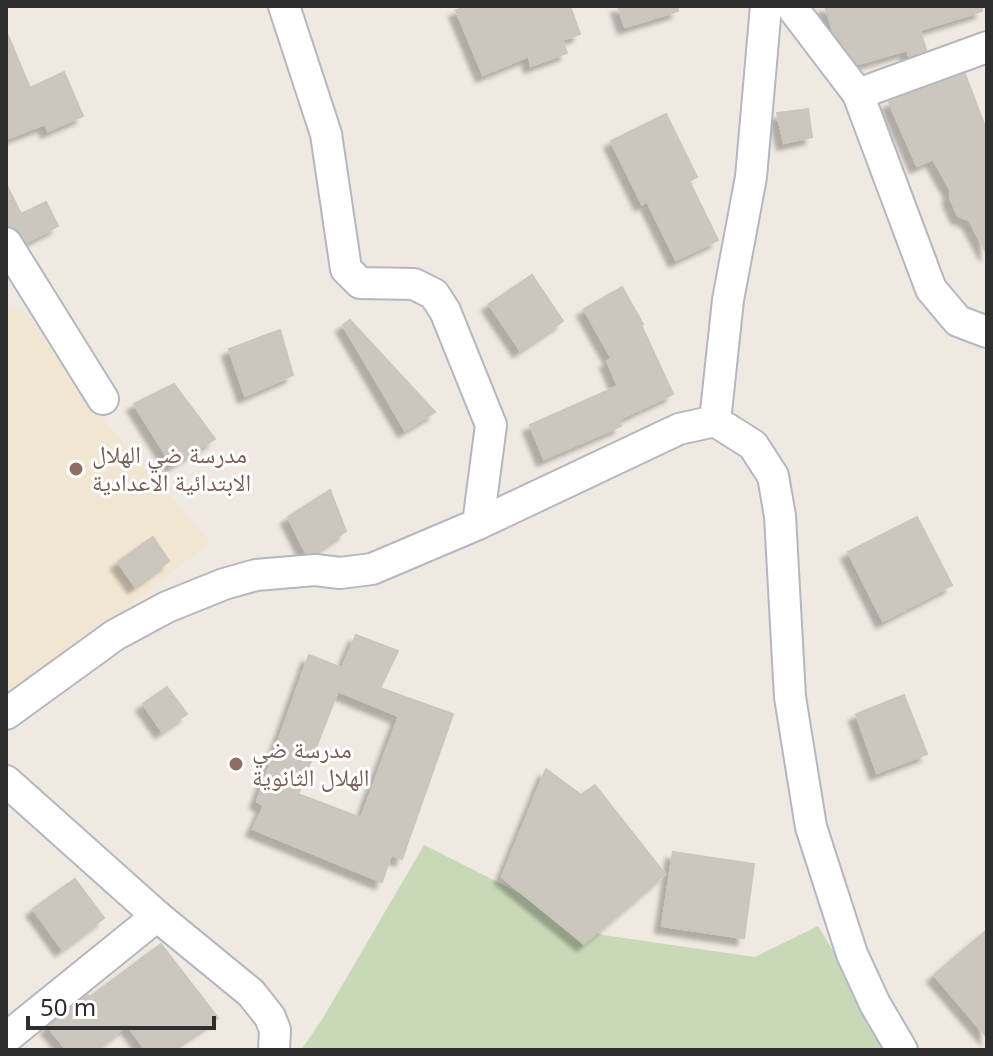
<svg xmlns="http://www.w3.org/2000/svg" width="993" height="1056" font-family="'Noto Sans','Noto Naskh Arabic',sans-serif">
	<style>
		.education { fill: #f0e6d1 }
		.cemetery { fill: #c8d9b8 }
		.building { fill: #cbc7bf; stroke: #cbc5ba; stroke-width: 2; fill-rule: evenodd; filter: url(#shadow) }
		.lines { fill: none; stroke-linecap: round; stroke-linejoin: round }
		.minor-casing { stroke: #b4b7c1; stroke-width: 34 }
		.minor { stroke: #fff; stroke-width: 30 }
		.education-dot { fill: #8d6e63; stroke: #fff; stroke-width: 3 }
		.labels { text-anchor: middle; stroke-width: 6; stroke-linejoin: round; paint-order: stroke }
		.education-label { font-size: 24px; fill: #785e54; stroke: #fff; text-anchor: start }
	</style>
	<defs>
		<filter id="shadow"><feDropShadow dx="-7" dy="7" stdDeviation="2" flood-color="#0004"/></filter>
	</defs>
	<rect width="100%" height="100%" fill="#efe9e1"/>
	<polygon class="education" points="6,304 26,313 82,395 210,542 6,703"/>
	<polygon class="cemetery" points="424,845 603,935 755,957 818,926 893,1050 301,1050 323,1018"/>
	<g class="building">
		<polygon points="468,6 570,6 580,34 562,40 567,53 531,66 529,56 483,75 456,10"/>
		<polygon points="618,6 677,6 678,11 625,27"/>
		<polygon points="825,6 981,6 982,11 920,30 926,50 909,56 907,50 858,64 833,31"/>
		<polygon points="6,31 30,88 64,72 83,116 48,131 45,124 6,139"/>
		<polygon points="965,74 987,132 987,254 969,220 958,216 950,198 951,191 933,159 917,166 889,102"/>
		<polygon points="808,109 812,137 784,143 777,113"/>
		<polygon points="666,114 697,177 689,181 718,240 676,260 647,201 642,204 611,141"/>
		<polygon points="6,184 21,214 46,202 58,226 27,242 15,228 6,225"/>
		<polygon points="532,275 563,321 520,350 489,304"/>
		<polygon points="622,287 643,324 641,325 673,394 619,419 621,426 544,459 530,425 618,386 607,361 612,359 584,309"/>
		<polygon points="350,320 435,412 405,430 343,325"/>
		<polygon points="280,330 293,375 245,396 229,349"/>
		<polygon points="174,384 215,439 172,465 134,404"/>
		<polygon points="330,490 346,531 315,552 306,553 288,517"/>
		<polygon points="917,517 952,585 883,621 848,552"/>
		<polygon points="153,537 169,561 135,586 118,562"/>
		<path d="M356 635 398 651 380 688 453 714 402 859 391 855 382 882 253 829 264 806 257 801 309 655 342 668ZM338 691 399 716 361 818 298 794Z"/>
		<polygon points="167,687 187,714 162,731 143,704"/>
		<polygon points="904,695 927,754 877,773 856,714"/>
		<polygon points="546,769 581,795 595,785 665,874 584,944 502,877"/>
		<polygon points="673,852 754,864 744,938 662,926"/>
		<polygon points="75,879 104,918 62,949 33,909"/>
		<polygon points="987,930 987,1037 934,975"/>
		<polygon points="161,944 218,1018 170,1050 146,1050 127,1025 96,1050 67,1050 48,1027 88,995 90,997"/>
	</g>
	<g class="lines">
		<defs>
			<g id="minor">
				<polyline points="284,6 326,134 346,269 360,283 414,284 434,294 445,311 491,425 478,524"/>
				<polyline points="791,6 858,94 931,289 958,321 987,332"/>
				<polyline points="858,94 987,47"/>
				<polyline points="6,243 103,399"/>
				<polyline points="715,421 728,300 751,177 766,6"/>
				<polyline points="6,714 115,635 167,607 224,584 256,575 315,570 340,573 372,569 478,524 679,429 715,421 753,445 773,476 780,516 790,697 811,827 852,954 875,1004 902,1050"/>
				<polyline points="6,781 157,916 251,993 270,1017 275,1030 274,1050"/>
				<polyline points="6,1038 157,916"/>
			</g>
		</defs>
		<use href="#minor" class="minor-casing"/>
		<use href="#minor" class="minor"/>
	</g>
	<g class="education-dot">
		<circle cx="76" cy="469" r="8"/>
		<circle cx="236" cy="764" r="8"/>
	</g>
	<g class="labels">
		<g class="education-label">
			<text x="92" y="463">مدرسة ضي الهلال<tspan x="92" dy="28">الابتدائية الاعدادية</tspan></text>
			<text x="252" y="758">مدرسة ضي<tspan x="252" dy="28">الهلال الثانوية</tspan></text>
		</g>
	</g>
	<rect width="993" height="1056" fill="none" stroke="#2e2e2e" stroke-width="16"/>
	<path d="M28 1016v12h186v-12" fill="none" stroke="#2e2e2e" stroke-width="4"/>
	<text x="40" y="1016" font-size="24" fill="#2e2e2e" stroke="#ffffff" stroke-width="6" paint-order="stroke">50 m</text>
</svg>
